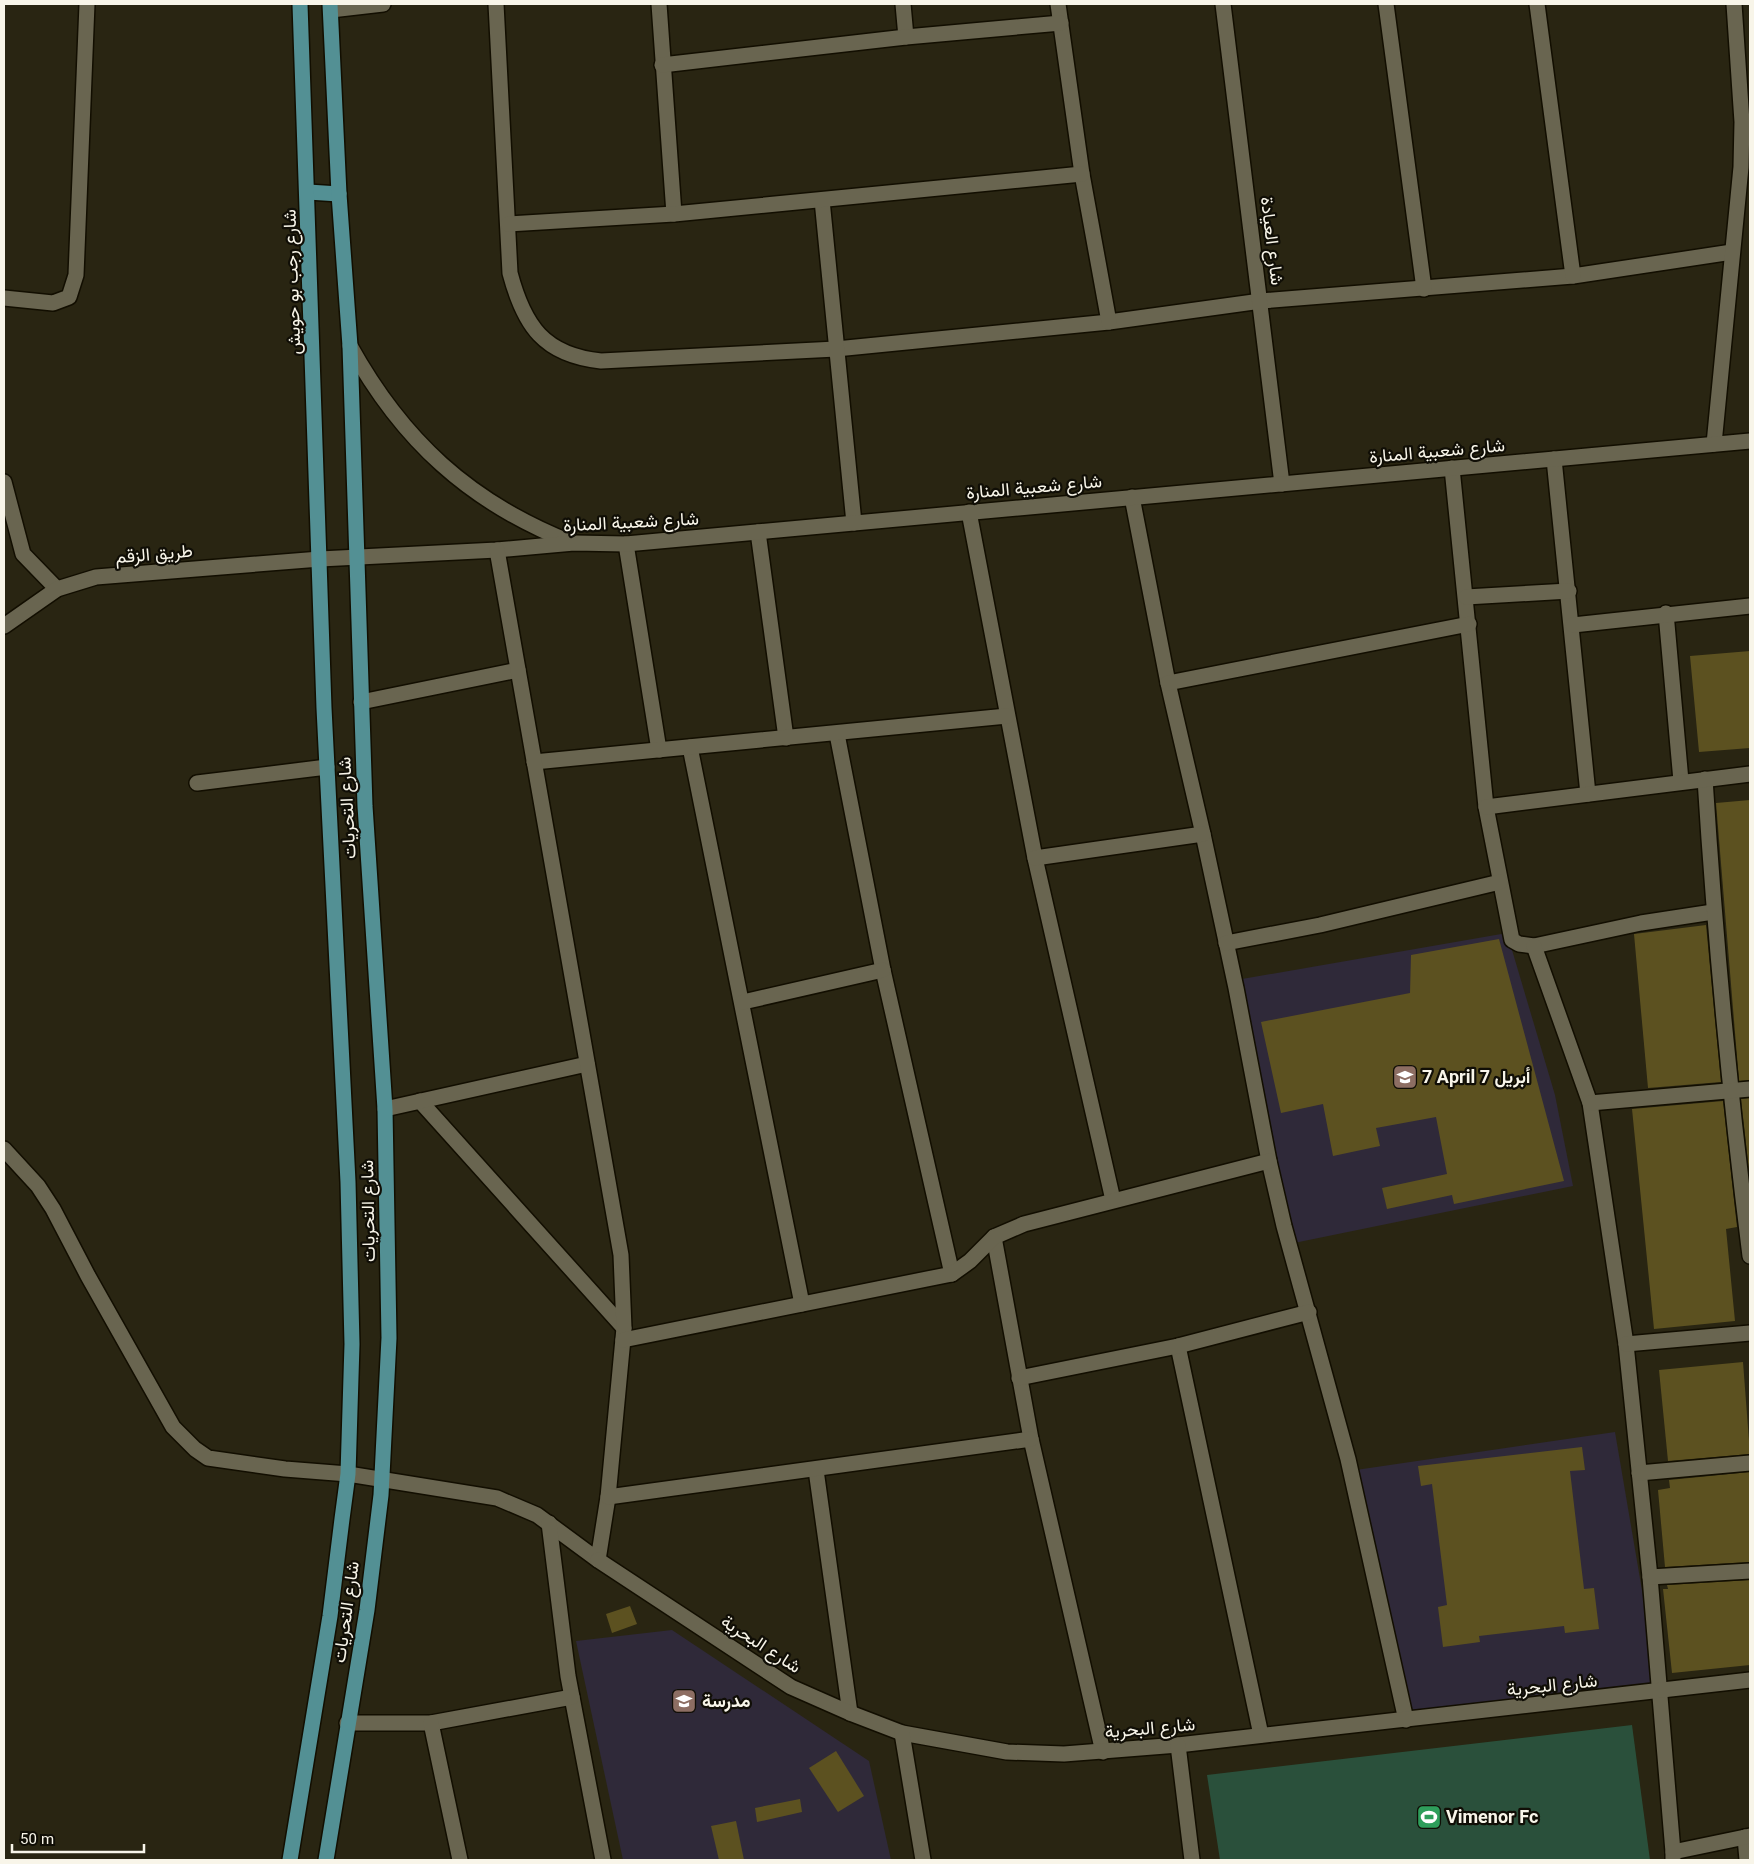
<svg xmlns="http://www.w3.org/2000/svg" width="1754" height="1864" font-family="Georgia,Vazirmatn,serif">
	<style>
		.education { fill: #2f2939 }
		.green { fill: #2a503b }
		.building { fill: #5c5120 }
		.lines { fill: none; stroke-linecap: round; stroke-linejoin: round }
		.minor-casing { stroke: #120e00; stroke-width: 18 }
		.major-casing { stroke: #120e00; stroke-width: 18 }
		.minor { stroke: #696550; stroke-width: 15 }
		.major { stroke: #539094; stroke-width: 15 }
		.labels { text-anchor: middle; stroke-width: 4.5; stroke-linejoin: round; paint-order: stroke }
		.street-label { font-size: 18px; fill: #f8f5e9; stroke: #100e06 }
		.poi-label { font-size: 18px; font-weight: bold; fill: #f8f5e9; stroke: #100e06; text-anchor: start }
	</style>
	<rect width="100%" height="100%" fill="#292512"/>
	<g class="education">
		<polygon points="1507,933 1555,1095 1573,1186 1294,1243 1242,979"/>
		<polygon points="1615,1432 1659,1690 1407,1720 1349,1471"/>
		<polygon points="672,1630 869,1761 891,1860 623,1860 576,1641"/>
	</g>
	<polygon class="green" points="1632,1725 1650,1860 1220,1860 1207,1775"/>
	<g class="building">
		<polygon points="1750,651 1750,748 1699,752 1690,656"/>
		<polygon points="1750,800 1750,1080 1739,1081 1716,803"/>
		<polygon points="1706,925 1721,1082 1648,1088 1634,934"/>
		<polygon points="1499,939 1564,1181 1454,1204 1452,1195 1387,1209 1382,1188 1447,1174 1436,1117 1376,1128 1380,1146 1333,1156 1323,1104 1281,1113 1261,1022 1410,993 1411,955"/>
		<polygon points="1750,1098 1750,1180 1741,1099"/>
		<polygon points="1723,1101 1737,1227 1726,1229 1735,1321 1654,1329 1632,1109"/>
		<polygon points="1743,1362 1750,1454 1668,1461 1659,1370"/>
		<polygon points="1582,1447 1585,1470 1570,1471 1584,1589 1594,1588 1599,1629 1565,1633 1564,1626 1479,1636 1480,1642 1443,1647 1438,1607 1447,1605 1432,1484 1421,1486 1418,1466"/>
		<polygon points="1750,1472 1750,1562 1665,1567 1658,1490 1670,1488 1669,1480"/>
		<polygon points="1750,1580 1750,1665 1672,1673 1663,1589 1668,1589 1667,1585"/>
		<polygon points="630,1606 637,1624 612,1633 606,1614"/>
		<polygon points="836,1751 864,1796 838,1812 809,1768"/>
		<polygon points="800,1799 802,1812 757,1822 755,1808"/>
		<polygon points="736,1821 744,1860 719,1860 711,1826"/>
	</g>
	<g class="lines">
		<defs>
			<g id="minor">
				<path d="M496 4 510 273C524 326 544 355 601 361L836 349 1109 322 1261 301 1573 276 1732 252"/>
				<polyline points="659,4 674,214"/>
				<polyline points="903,4 906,37"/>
				<polyline points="1058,4 1082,174 1109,322"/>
				<polyline points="1223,4 1282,484"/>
				<polyline points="1386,4 1424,289"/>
				<polyline points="1537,4 1573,276"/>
				<polyline points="331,10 383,4"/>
				<polyline points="662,65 906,37 1061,23"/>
				<polyline points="822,200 854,523"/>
				<polyline points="508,224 674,214 1082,174"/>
				<polyline points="4,298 53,303 69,297 76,275 87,4"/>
				<path d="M350 346C402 440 469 502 570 542"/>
				<polyline points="1714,444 1741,167 1742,122 1734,4"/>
				<polyline points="1554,459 1588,794"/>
				<polyline points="1452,468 1486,807 1512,940 1519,944 1534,946 1641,923 1713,912"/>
				<polyline points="4,482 23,554 57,589"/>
				<polyline points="1132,497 1168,683 1203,834 1236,988 1269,1161 1284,1226 1348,1459 1406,1720"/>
				<polyline points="969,512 1035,858 1113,1200"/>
				<polyline points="758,532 786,738"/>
				<polyline points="626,544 659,750"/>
				<polyline points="1466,597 1569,591"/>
				<polyline points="1666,613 1681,781"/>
				<polyline points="1573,625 1750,606"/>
				<polyline points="4,626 57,589 96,577 320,559 497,550 574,543 626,544 1750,441"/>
				<polyline points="1168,683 1469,624"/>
				<polyline points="361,702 518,670"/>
				<polyline points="837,734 883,970 952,1274"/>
				<polyline points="690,747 802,1304"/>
				<polyline points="534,762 1007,716"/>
				<path d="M1705 779C1715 938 1730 1097 1750 1256"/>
				<polyline points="197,783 327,767"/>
				<polyline points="1486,807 1750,774"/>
				<polyline points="1035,858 1203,834"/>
				<polyline points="1226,943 1320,925 1500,882"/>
				<polyline points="1534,946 1590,1103 1626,1344 1650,1577 1673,1852"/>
				<polyline points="743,1002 883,970"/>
				<polyline points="420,1101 624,1328"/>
				<polyline points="1590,1103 1750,1089"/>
				<polyline points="385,1109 587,1064"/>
				<polyline points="4,1149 38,1186 53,1209 88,1276 173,1427 195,1449 208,1458 285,1469 348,1474 497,1498 537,1515 598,1560 608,1497 624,1328 621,1255 497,550"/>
				<polyline points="994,1237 1031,1439 1103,1752"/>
				<polyline points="623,1340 952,1274 970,1261 994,1237 1024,1224 1269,1161"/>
				<polyline points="1626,1344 1750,1333"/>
				<polyline points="1178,1346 1261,1735"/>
				<polyline points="1019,1378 1178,1346 1309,1312"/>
				<polyline points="816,1470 850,1713"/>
				<polyline points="1639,1473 1750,1463"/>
				<polyline points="608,1497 1031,1439"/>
				<polyline points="549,1523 568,1676 603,1860"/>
				<polyline points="598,1560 791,1687 850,1713 902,1733 1007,1752 1064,1754 1178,1745 1750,1680"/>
				<polyline points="1650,1577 1750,1571"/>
				<polyline points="347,1723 431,1723 572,1697"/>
				<polyline points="431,1723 460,1860"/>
				<polyline points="902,1733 923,1860"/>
				<polyline points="1178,1745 1192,1860"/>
				<polyline points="1745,1837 1747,1860"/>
				<polyline points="1673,1860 1673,1852 1750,1836"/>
			</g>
			<g id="major">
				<polyline points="308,192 339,194"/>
				<polyline points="290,1860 330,1616 342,1519 348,1474 352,1344 348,1182 324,708 300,4"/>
				<polyline points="326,1860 367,1610 381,1495 389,1338 385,1109 365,806 350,346 339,194 330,4"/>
			</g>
		</defs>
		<use href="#minor" class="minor-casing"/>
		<use href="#major" class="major-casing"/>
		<use href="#minor" class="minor"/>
		<use href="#major" class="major"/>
	</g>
	<defs>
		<symbol id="school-square" viewBox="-11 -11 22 22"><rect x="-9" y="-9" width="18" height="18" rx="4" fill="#8d6e63" stroke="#100e06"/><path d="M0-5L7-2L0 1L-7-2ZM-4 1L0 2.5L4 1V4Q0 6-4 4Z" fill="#fff"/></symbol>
		<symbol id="stadium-square" viewBox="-11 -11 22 22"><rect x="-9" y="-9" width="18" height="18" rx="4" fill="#2e9e5b" stroke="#100e06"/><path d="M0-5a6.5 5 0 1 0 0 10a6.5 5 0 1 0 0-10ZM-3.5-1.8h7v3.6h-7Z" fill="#fff"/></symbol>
	</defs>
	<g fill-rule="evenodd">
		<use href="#school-square" x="1391" y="1063" width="28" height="28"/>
		<use href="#school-square" x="670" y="1687" width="28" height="28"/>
		<use href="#stadium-square" x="1415" y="1803" width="28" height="28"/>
	</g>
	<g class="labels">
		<g class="street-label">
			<text transform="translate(1272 241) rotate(83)" y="6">شارع العيادة</text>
			<text transform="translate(292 282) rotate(-92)" y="6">شارع رجب بو حويش</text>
			<text transform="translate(1437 451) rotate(-5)" y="6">شارع شعبية المنارة</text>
			<text transform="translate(1034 487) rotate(-5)" y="6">شارع شعبية المنارة</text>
			<text transform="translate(631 522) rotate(-3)" y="6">شارع شعبية المنارة</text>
			<text transform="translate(154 554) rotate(-5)" y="6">طريق الزقم</text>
			<text transform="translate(347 808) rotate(-93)" y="6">شارع التحريات</text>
			<text transform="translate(368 1211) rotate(-91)" y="6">شارع التحريات</text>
			<text transform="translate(346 1612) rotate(-82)" y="6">شارع التحريات</text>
			<text transform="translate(761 1644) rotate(33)" y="6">شارع البحرية</text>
			<text transform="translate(1552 1685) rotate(-6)" y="6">شارع البحرية</text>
			<text transform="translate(1150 1728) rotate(-5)" y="6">شارع البحرية</text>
		</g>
		<g class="poi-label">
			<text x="1422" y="1083">7 April 7 أبريل</text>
			<text x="702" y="1707">مدرسة</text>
			<text x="1446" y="1823">Vimenor Fc</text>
		</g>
	</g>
	<rect width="1754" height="1864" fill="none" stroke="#f8f5e9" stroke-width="10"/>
	<path d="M12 1844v8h132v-8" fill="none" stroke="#f8f5e9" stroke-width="2.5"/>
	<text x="20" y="1844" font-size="15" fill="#f8f5e9" stroke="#100e06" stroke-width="4" paint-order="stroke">50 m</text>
</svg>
